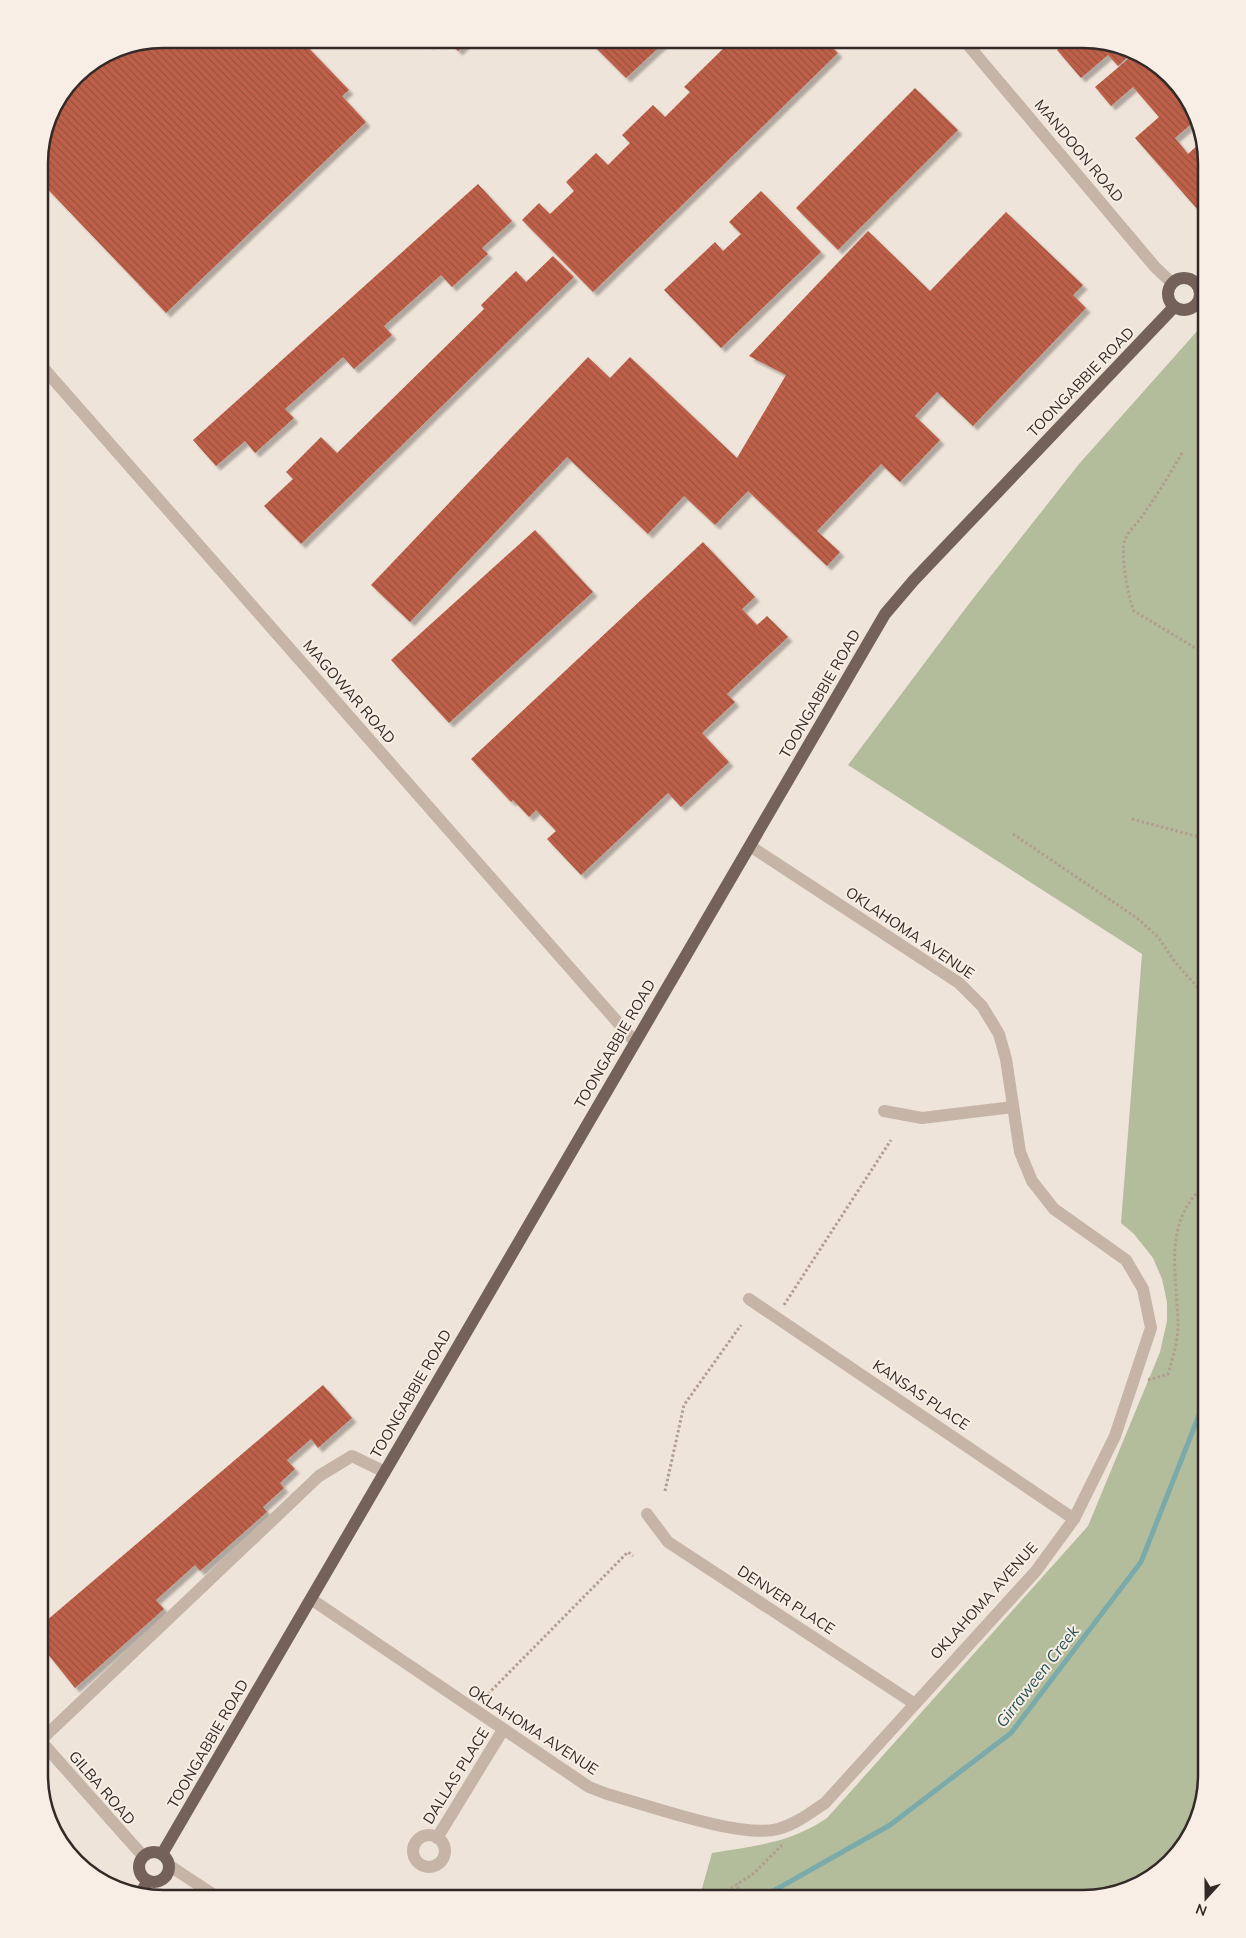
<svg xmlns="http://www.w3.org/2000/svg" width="1246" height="1938" font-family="Mulish,sans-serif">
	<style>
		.green { fill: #b3bd9b }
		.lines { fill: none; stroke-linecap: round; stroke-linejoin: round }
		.stream { stroke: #7aaaaa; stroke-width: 5 }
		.building { fill: url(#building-back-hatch); filter: url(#shadow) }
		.path { stroke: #b29e91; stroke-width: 3; stroke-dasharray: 2.5 2.5; stroke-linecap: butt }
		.minor { stroke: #c6b4a6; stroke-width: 12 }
		.major { stroke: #746159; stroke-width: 12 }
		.labels { text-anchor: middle; stroke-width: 4; stroke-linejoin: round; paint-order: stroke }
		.street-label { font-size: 15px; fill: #332a27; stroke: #f8eee5 }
		.water-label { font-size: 16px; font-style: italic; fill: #1f5052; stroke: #f8eee5 }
		.rim { fill: none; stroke: #332a27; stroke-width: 2.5 }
	</style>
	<defs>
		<pattern id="building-back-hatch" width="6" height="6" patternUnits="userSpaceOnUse" patternTransform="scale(1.25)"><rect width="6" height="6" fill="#be6149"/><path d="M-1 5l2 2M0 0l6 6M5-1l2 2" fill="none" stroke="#9b503d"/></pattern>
		<filter id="shadow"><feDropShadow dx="4.5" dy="4.5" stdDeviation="1" flood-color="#0004"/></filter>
	</defs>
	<rect width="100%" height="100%" fill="#efe4d9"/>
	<path class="green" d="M1207 320V1776L1191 1838 1138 1886 1083 1899H699L712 1853C755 1846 790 1843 827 1818L1088 1526 1160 1352 1167 1321V1302L1162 1279 1153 1258 1134 1234 1121 1223 1142 954 848 765 968 605 1079 464Z"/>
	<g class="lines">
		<polyline class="stream" points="759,1899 890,1825 1011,1733 1141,1562 1207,1395"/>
	</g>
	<g class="building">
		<polygon points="163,39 193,39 197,43 202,39 300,39 349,90 342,96 366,122 166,313 39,180 39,155 48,115 75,75 115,48"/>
		<polygon points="422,39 435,39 429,45"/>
		<polygon points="446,39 470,39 458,51"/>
		<polygon points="587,39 668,39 626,78"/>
		<polygon points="733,39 824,39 838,53 593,292 522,220 539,203 550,214 574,191 566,182 596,153 608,165 630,143 622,135 653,105 665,117 690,92 684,87"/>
		<polygon points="1070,39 1092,39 1132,53 1118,66 1108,55 1081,78 1057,50"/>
		<polygon points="1134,54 1152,60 1194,108 1197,119 1175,138 1188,154 1202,141 1207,163 1207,216 1205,218 1135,138 1159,117 1133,87 1111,106 1095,87"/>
		<polygon points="915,88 958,130 838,250 796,208"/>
		<polygon points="478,184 512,221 482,248 488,254 452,287 441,275 384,326 392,335 354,369 343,357 285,409 294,418 255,453 245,441 216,466 193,440"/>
		<polygon points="761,191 821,252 721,348 664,290 715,242 723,251 741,234 729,222"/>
		<polygon points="1006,212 1083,285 1073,295 1086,308 973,426 937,392 915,416 940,440 900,482 881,464 817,531 840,552 827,566 748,491 715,525 684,496 648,534 567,457 410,622 371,585 588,357 610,378 630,357 737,458 786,375 749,356 868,231 930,291"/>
		<polygon points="553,256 574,277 301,544 264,506 293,479 286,472 321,437 337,453 484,309 481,305 516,271 526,282"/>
		<polygon points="535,530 593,592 449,723 391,660"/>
		<polygon points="703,542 755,597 742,609 757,625 767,616 788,637 727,694 735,702 702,733 729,762 681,807 668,793 581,875 547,839 556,831 536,810 529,817 513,800 511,802 471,759"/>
		<polygon points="323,1385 352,1418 318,1448 311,1439 287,1460 295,1469 280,1483 284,1488 263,1507 267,1512 200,1571 195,1565 156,1600 164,1609 75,1688 39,1643 39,1627"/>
	</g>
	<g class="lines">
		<g class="path">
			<path d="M1182 453C1170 474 1157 495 1143 515 1138 523 1128 531 1125 540 1120 553 1128 598 1134 611L1207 655"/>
			<polyline points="1202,811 1201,824 1206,838"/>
			<polyline points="1132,819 1207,839"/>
			<polyline points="1013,834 1137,918 1158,937 1175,962 1207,998"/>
			<polyline points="784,1305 891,1140"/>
			<path d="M1148 1380 1168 1374C1172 1360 1177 1345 1178 1329 1178 1276 1160 1222 1207 1183"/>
			<polyline points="665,1491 684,1405 741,1325"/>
			<polyline points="488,1694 628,1552 633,1556"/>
			<polyline points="714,1899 753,1874 784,1843"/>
			<polyline points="738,1899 738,1883"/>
		</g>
		<g class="minor">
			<polyline points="963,39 1155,267 1172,283"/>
			<polyline points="39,363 635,1042"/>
			<polyline points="884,1111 922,1118 1013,1107"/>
			<polyline points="749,1299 1074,1519"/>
			<polyline points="647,1514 668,1542 915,1704"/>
			<path d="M311 1599 589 1787 607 1794C647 1805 741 1839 778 1829 796 1824 810 1813 825 1803L1036 1571 1074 1519 1115 1436 1151 1328 1143 1289 1126 1260 1054 1209 1032 1181 1020 1152 1006 1059 999 1034 982 1006 959 983 750 846"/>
			<polyline points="39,1739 143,1856"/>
			<polyline points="40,1741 319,1476 352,1456 385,1472"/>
			<circle cx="429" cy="1851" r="16"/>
			<polyline points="437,1838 503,1730"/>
			<polyline points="170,1866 220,1899"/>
		</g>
		<g class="major">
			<circle cx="1184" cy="294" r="16"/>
			<circle cx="154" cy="1867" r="15"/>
			<polyline points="162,1854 885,614 914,580 1174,307"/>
			<polyline points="140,1894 148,1881"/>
		</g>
	</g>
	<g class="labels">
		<g class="street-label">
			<text transform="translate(1079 151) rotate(50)" y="5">MANDOON ROAD</text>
			<text transform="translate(1081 382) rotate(-46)" y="5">TOONGABBIE ROAD</text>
			<text transform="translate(349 692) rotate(49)" y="5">MAGOWAR ROAD</text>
			<text transform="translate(820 694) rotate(-60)" y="5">TOONGABBIE ROAD</text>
			<text transform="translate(910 933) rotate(34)" y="5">OKLAHOMA AVENUE</text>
			<text transform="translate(615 1044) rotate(-60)" y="5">TOONGABBIE ROAD</text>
			<text transform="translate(411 1394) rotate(-60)" y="5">TOONGABBIE ROAD</text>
			<text transform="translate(921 1395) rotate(34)" y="5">KANSAS PLACE</text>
			<text transform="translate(786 1600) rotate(33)" y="5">DENVER PLACE</text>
			<text transform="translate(984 1601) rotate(-48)" y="5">OKLAHOMA AVENUE</text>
			<text transform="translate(533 1730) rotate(33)" y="5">OKLAHOMA AVENUE</text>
			<text transform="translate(208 1744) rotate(-60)" y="5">TOONGABBIE ROAD</text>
			<text transform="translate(456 1776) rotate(-58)" y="5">DALLAS PLACE</text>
			<text transform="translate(102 1788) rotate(49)" y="5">GILBA ROAD</text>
		</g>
		<g class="water-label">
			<text transform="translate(1037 1676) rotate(-52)" y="6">Girraween Creek</text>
		</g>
	</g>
	<path d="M0 0H1246V1938H0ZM163 48H1083A115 115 0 0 1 1198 163V1775A115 115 0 0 1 1083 1890H163A115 115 0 0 1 48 1775V163A115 115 0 0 1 163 48Z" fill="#f8eee5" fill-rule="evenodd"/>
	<path class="rim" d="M163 48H1083A115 115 0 0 1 1198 163V1775A115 115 0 0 1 1083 1890H163A115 115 0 0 1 48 1775V163A115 115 0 0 1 163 48Z"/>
	<g transform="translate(1206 1898) rotate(201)" stroke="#f8eee5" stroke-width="4" paint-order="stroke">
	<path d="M0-4L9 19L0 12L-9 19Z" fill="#332a27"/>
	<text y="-8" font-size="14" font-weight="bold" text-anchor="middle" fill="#332a27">N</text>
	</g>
</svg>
